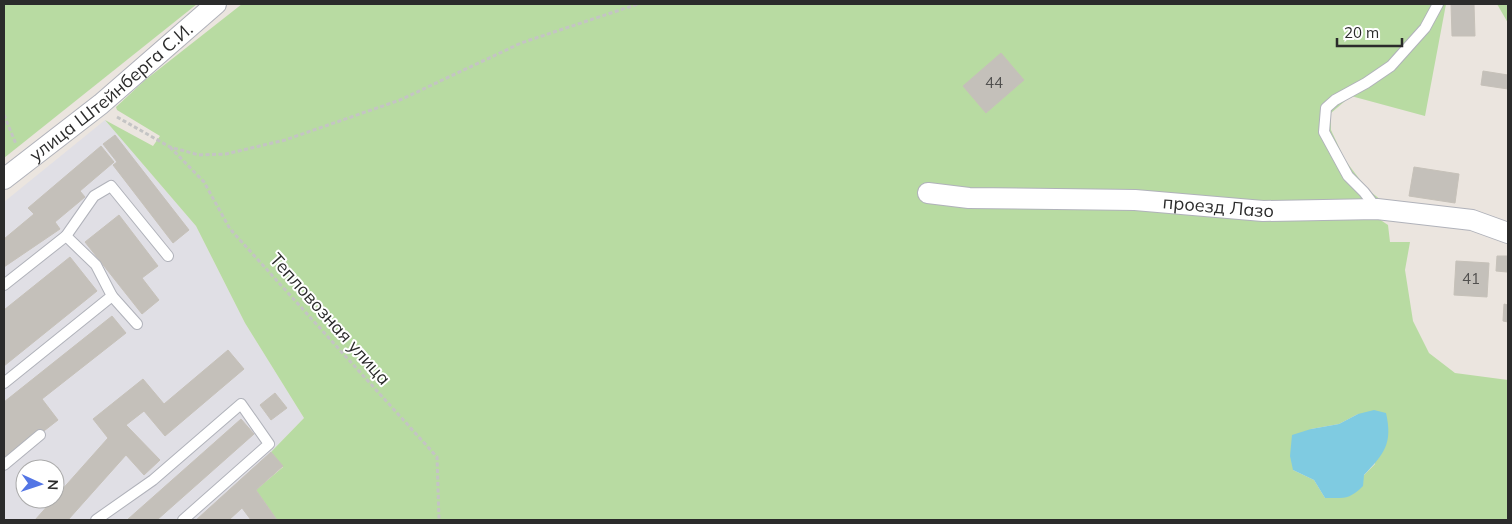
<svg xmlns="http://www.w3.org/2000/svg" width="1512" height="524" font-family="Mulish,sans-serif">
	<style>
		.industrial { fill: #e0dfe5; fill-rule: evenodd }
		.green { fill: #b8dba2; fill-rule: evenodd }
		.water { fill: #7fcbe1 }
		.building { fill: #c4c0ba; stroke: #c6c1b9 }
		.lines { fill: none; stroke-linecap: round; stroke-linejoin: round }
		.service-casing { stroke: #b0b2ba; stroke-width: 12 }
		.minor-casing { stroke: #b0b2ba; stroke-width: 22 }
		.path { stroke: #c4c4c4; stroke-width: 3; stroke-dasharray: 4 2.5; stroke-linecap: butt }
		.service { stroke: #fff; stroke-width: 10 }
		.minor { stroke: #fff; stroke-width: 20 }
		.labels { text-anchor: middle; stroke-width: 4; stroke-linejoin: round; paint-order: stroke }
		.number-label { font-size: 15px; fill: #51504f }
		.street-label { font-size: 18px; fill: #2b2b2b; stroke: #fff }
	</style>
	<rect width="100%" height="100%" fill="#ebe5df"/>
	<path class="industrial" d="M105 120 196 226 245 323 304 418 271 452 283 466 256 490 277 520H4V202ZM25 469H55V499H25Z"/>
	<g class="green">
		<polygon points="4,4 197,4 4,158"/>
		<path d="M242 4H1446L1425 116 1351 96 1331 113V130L1345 160 1367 189 1381 200 1376 217 1388 225 1390 242H1410L1405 270 1413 321 1429 353 1455 373 1508 380V520H277L256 490 283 467 271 452 304 418 245 323 196 226 105 120 153 146 160 136 117 110 116 107 144 81ZM1358 414 1375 464 1364 475 1325 498 1314 480 1293 470 1311 429 1339 424Z"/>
		<polygon points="1497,4 1508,4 1508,23"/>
	</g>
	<path class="water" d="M1374 410 1386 413C1393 444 1384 454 1364 475L1363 486C1349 500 1344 498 1325 498L1314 480 1293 470 1290 456 1292 435 1311 429 1339 424 1358 414Z"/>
	<g class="building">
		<polygon points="1451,4 1474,4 1475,36 1452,36"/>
		<polygon points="1001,53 1024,80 986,113 963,86"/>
		<polygon points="1483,71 1508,75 1508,89 1481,85"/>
		<polygon points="115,135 189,230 173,243 113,165 117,162 103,144"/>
		<polygon points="101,146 114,162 80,191 85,197 55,222 60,229 4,267 4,239 34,214 28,208"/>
		<polygon points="1414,167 1459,174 1455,203 1409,196"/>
		<polygon points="119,215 158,266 142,278 159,300 142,314 85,242"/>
		<polygon points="1497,256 1508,256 1507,272 1496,271"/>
		<polygon points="70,257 97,291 4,366 4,310"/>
		<polygon points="1456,261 1489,263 1487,297 1454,295"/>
		<polygon points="1504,304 1508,305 1508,322 1503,321"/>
		<polygon points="112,316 126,333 42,399 58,420 4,462 4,402"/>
		<polygon points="228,350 244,369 165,436 144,411 126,425 160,460 144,475 126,455 68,520 35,520 108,438 93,419 143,379 164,404"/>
		<polygon points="275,393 287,408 271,420 260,405"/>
		<polygon points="241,419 254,434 157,520 127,520"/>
		<polygon points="271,452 283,466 256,490 277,520 251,520 242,508 229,520 196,520"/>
	</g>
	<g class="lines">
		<defs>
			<g id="service">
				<polyline points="1377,209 1364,192 1348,176 1324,132 1326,108 1335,100 1366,83 1391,66 1425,28 1438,4"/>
				<polyline points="4,285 66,236 94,196 111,186 168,256"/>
				<polyline points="112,296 137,324"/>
				<polyline points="4,383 112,296 96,265 66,236"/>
				<polyline points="4,465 40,435"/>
				<polyline points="96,520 153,480 241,404 269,444 183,520"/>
			</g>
			<g id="minor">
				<path id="s1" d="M4 179 101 104 216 4"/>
				<path id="s2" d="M928 193 969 198 1135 200 1263 211 1377 209 1472 220 1508 233"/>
			</g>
		</defs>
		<use href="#service" class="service-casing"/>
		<use href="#minor" class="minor-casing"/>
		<g class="path">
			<polyline points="4,115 16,144"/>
			<polyline points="117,117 170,147 199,155 226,154 285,140 400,100 521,43 638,4"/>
			<polyline points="170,147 204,182 230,229 437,457 439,520"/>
		</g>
		<use href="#service" class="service"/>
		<use href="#minor" class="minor"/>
	</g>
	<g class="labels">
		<g class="number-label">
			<text x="994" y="88">44</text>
			<text x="1471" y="284">41</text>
		</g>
		<g class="street-label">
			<text dy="6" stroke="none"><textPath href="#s1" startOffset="138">улица Штейнберга С.И.</textPath></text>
			<text dy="6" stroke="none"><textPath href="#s2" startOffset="291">проезд Лазо</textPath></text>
			<text transform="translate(330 319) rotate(48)" y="6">Тепловозная улица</text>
		</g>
	</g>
	<rect width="1512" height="524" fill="none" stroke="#2b2b2b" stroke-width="10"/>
	<g transform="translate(40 484) rotate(93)"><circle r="24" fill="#ffffff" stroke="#aaaaaa"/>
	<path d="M0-4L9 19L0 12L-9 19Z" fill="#5375e5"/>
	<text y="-8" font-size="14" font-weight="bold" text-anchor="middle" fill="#2b2b2b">N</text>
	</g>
	<path d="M1337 38v8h65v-8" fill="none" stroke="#2b2b2b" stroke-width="2.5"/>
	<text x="1344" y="38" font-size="15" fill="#2b2b2b" stroke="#ffffff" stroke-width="4" paint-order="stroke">20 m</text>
</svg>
